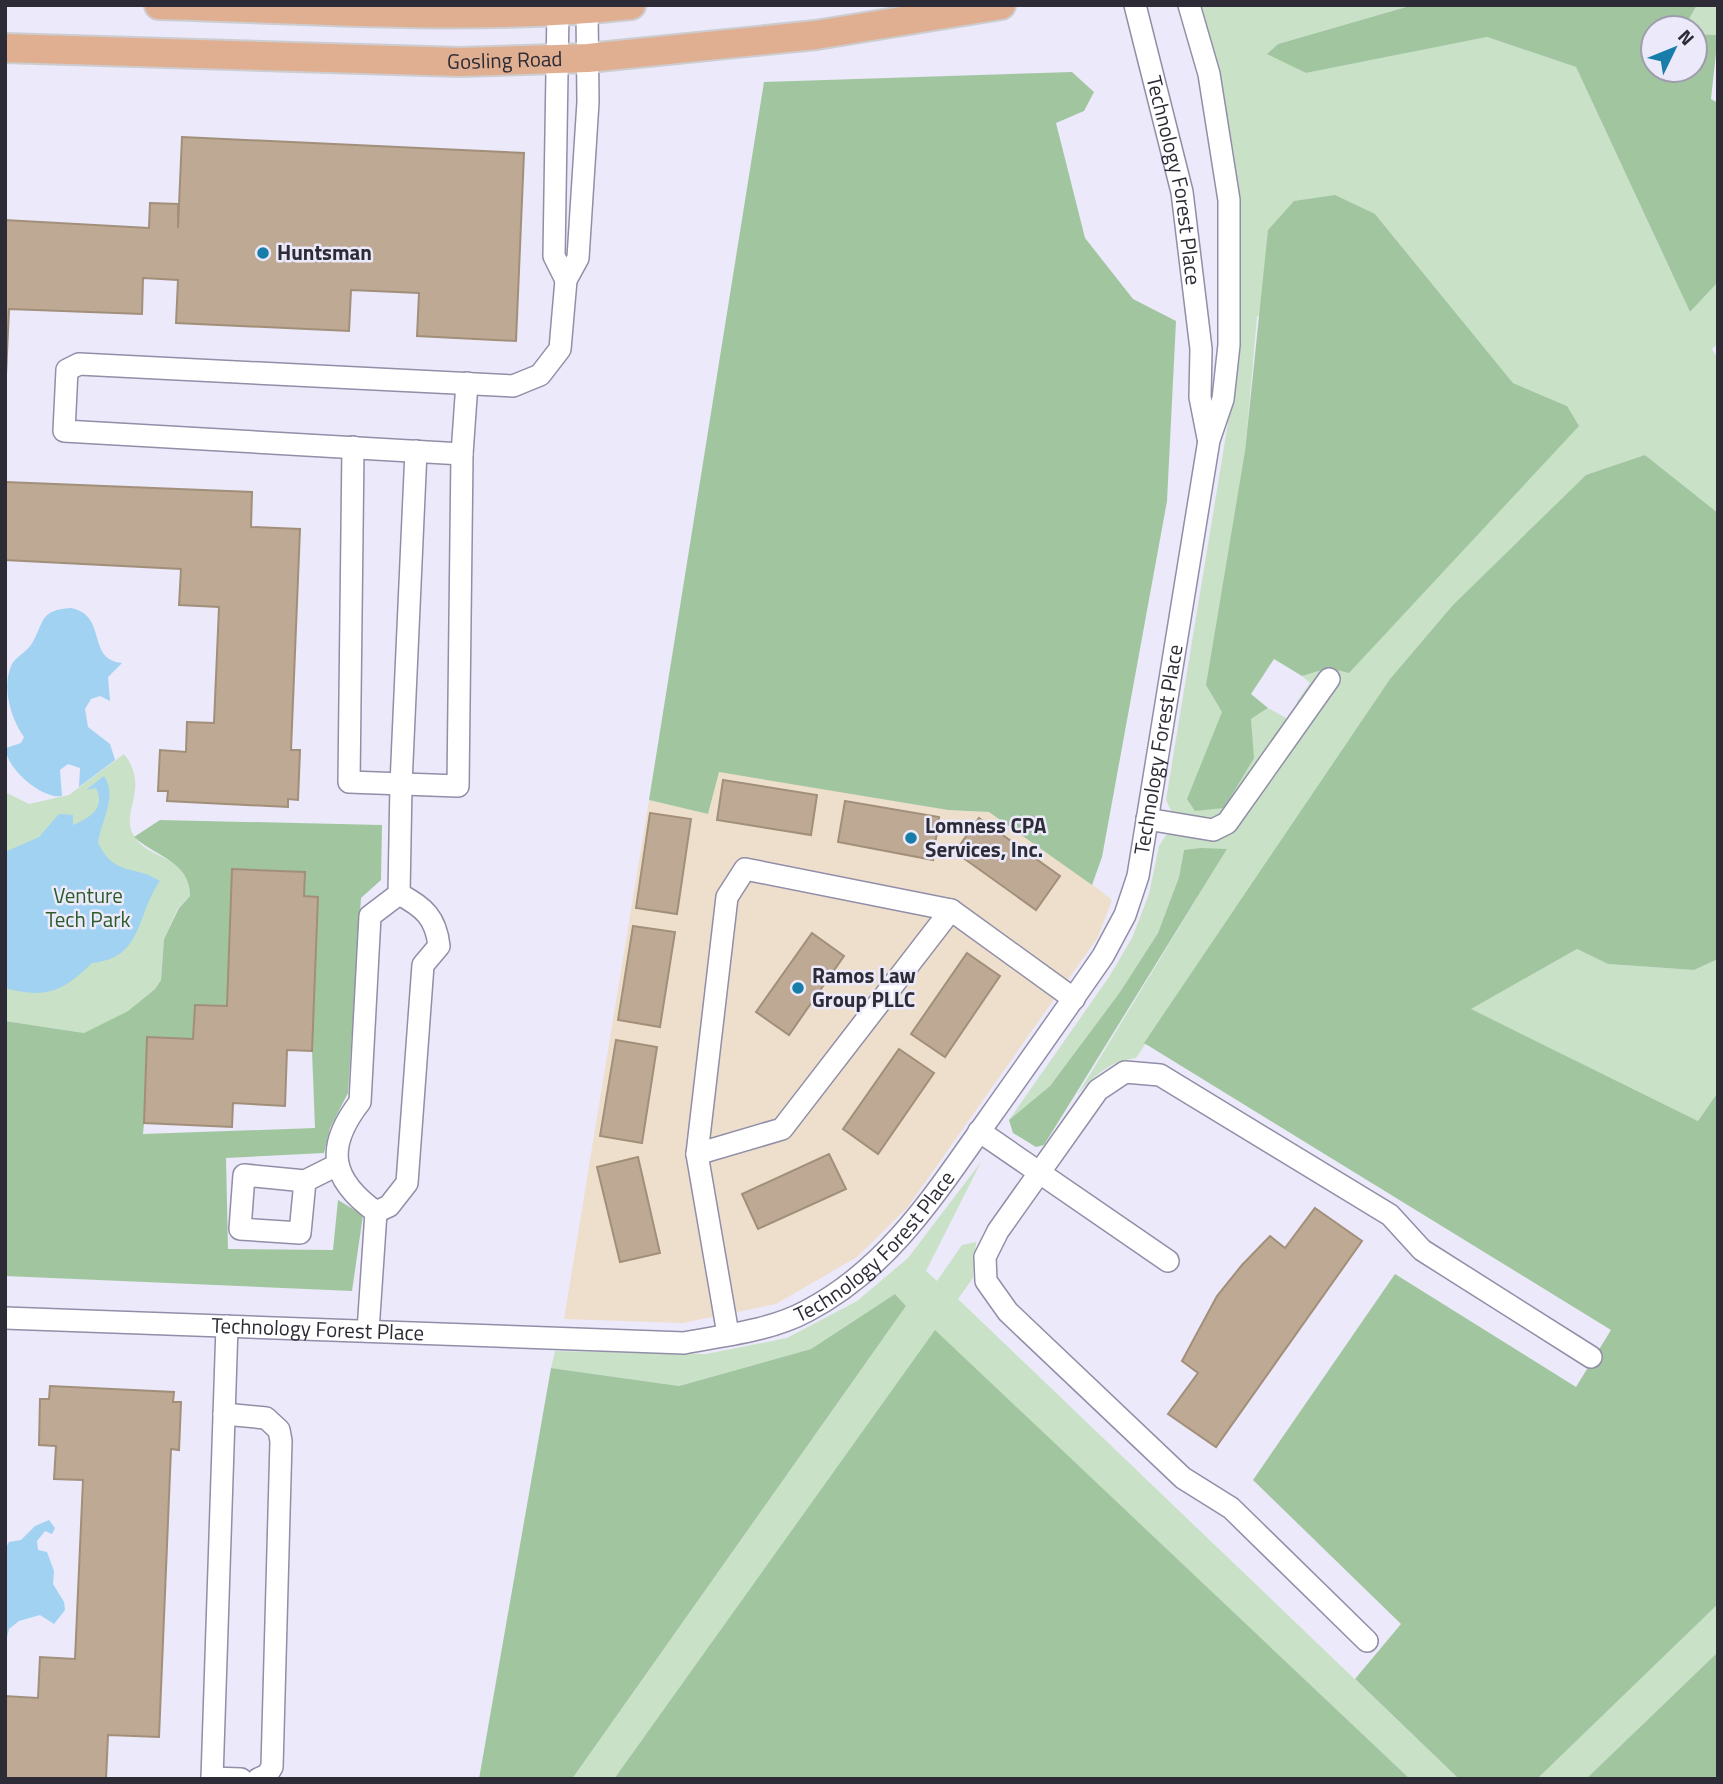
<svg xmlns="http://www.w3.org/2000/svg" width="1723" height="1784" font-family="'Titillium Web',sans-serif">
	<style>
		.commercial { fill: #eedfcd }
		.green { fill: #c9e2c7 }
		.forest { fill: #a1c69f; fill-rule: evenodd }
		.water { fill: #a1d2f1 }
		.building { fill: #bea994; stroke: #a28f7a; stroke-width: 2 }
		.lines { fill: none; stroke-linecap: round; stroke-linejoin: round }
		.minor-casing { stroke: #918ea7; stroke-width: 24 }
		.major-casing { stroke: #cdcccf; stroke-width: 32 }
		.minor { stroke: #fff; stroke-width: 21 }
		.major { stroke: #e0af92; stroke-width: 28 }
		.poi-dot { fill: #187da8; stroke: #ebe9fa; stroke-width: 2.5 }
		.labels { text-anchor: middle; stroke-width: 5; stroke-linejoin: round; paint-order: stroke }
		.street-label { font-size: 21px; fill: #2d2c36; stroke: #ebe9fa }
		.poi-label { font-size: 21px; font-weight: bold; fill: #2d2c36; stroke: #ebe9fa; text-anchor: start }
		.park-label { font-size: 21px; fill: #2b5d2a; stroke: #ebe9fa }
	</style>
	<rect width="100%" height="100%" fill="#ebe9fa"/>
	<polygon class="commercial" points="718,771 948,810 989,812 1073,869 1112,900 1098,937 907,1208 857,1257 776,1304 682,1323 564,1319 649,800 708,814"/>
	<g class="green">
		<path d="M1201 5H1413L1278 44 1268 53 1306 73 1487 37 1576 67 1690 312 1718 282V343L1712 349 1718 359V513L1645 455 1452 606 1390 679 1136 1058C1110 1061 1095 1075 1078 1094L1226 850H1184L1179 877 1158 933 1120 992 1050 1086 1009 1120 1109 977 1132 938 1149 894 1159 846 1166 835 1176 832 1210 837 1305 700 1296 703 1310 683 1302 676 1329 668 1567 406 1513 383 1375 214 1257 317 1222 712 1214 736 1252 735 1251 719 1268 708 1286 718V727L1222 817 1211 823 1172 813 1166 800 1235 380 1240 293 1237 201 1228 121Z"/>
		<polygon points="1697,5 1718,5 1718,35 1695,34 1695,28 1684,28"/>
		<path d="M124 754C151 789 119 812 134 836 150 862 189 853 190 896L178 908 164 939 161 980 155 989 128 1011 84 1033 5 1021V792L29 804 69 795Z"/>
		<polygon points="1577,949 1608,964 1694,970 1718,959 1718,1092 1698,1121 1470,1009"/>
		<polygon points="981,1162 926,1271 937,1281 962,1245 976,1242 973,1278 958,1299 1459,1779 1410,1779 935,1331 614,1779 572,1779 906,1306 895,1294 811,1349 679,1386 551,1368 555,1351 706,1354 787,1338 857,1301 908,1258"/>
		<polygon points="1718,1604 1718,1652 1586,1779 1537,1779"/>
	</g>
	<g class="forest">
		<polygon points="1413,5 1697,5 1684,28 1653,28 1653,70 1695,70 1695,34 1718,35 1711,99 1718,103 1718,282 1690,312 1576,67 1487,37 1306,73 1267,54 1278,44"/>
		<polygon points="1072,72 1094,92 1084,111 1056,123 1085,238 1133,299 1176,321 1167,501 1102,857 1092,885 989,812 948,810 719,772 708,814 649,800 764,82"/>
		<polygon points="1335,195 1375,214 1513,383 1567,406 1579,426 1349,673 1329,668 1302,676 1274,659 1251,694 1268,708 1251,719 1254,758 1224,808 1195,811 1187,799 1222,712 1206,685 1245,451 1268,230 1294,201"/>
		<polygon points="1645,455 1718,513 1718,959 1694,970 1608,964 1577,949 1471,1009 1698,1121 1718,1092 1718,1604 1537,1779 1459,1779 1355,1679 1401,1624 1253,1480 1395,1274 1576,1387 1611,1330 1144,1043 1390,679 1452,606 1586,475"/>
		<path d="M160 820 382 825 381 880 361 898 348 1093 330 1128 324 1153 226 1158 228 1249 333 1250 338 1200 363 1215 352 1291 5 1276V1021L84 1033 128 1011 155 989 161 980 164 939 179 908 190 896C190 861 156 857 134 837ZM305 873 304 896 318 897 312 1051 315 1128 143 1134 144 1123 193 1039 195 1005 227 1006Z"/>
		<polygon points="1201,848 1227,849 1044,1145 1036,1147 1013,1133 1009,1120 1050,1086 1120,992 1158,933 1179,877 1184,850"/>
		<polygon points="895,1294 906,1306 572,1779 479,1779 551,1368 679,1386 811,1349"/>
		<polygon points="935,1330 1410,1779 614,1779"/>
		<polygon points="1718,1652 1718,1779 1586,1779"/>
	</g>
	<g class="water">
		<path d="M71 608C108 615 86 660 122 663L108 677 110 701 100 696 91 699 85 709 88 727 110 744 115 760 79 787 80 768 68 764 60 770 62 796C43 800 5 768 6 748L21 743 24 737C11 719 1 687 12 664 16 657 26 652 31 645 45 623 38 610 71 608Z"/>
		<path d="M104 776C118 796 101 821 98 843 115 877 133 864 160 881 136 914 144 958 92 963 62 992 47 999 5 988V852L39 837 59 814 73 815V825C90 818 106 808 96 788L86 790Z"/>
		<polygon points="49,1520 55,1528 52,1534 45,1531 37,1541 38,1550 47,1552 54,1571 53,1584 64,1602 65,1610 54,1624 40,1615 19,1621 9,1629 5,1646 5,1549 9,1542 21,1540 35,1526"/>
	</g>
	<g class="building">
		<polygon points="182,137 524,153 516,341 417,336 419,293 351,290 349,331 176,323 178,280 143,278 142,314 9,309 5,397 5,220 149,228 150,203 178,204 178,228"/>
		<polygon points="5,482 252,492 251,527 300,529 291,750 300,750 298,800 288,799 288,807 167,801 168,791 158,791 160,750 186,752 187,722 214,723 219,607 179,605 181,569 5,560"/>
		<polygon points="723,780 817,795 811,835 717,820"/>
		<polygon points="845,801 939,817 933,860 838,842"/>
		<polygon points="650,813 691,819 677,914 636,908"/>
		<polygon points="979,818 1060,876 1036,910 955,852"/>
		<polygon points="232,869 305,872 304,896 318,897 312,1051 287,1050 285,1106 233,1103 232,1127 144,1123 147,1037 193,1039 195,1005 227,1006"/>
		<polygon points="633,926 675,932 660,1027 618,1020"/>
		<polygon points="812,933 844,956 789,1035 756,1012"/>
		<polygon points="967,953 1000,976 945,1057 911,1034"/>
		<polygon points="616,1040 657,1047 642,1143 600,1136"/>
		<polygon points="899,1049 934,1073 878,1154 843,1129"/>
		<polygon points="829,1154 846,1189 758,1229 742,1194"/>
		<polygon points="638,1157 660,1253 620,1262 597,1167"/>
		<polygon points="1315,1208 1362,1241 1216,1447 1168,1414 1198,1373 1182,1361 1217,1296 1242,1265 1270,1236 1285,1248"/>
		<polygon points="50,1386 174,1392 173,1402 181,1402 179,1450 171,1449 159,1737 108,1735 106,1779 5,1778 5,1696 38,1698 40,1657 75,1659 83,1480 54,1479 56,1446 39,1445 40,1399 49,1399"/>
	</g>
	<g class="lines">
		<defs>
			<g id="minor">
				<path id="s1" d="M1135 5 1182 192 1201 349 1200 397 1208 438"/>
				<polyline points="558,10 554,256 566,280"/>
				<polyline points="353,447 349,782 458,786 462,454 467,383"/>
				<polyline points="462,454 64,431 67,370 79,364 513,386 540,375 560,349 566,280 578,258 588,102 587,10"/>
				<polyline points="1147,819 1213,830 1227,823 1329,679"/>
				<path d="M399 894 370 916 360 1102C325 1147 330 1179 376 1212L389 1206 407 1183 423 965 439 946C436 918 424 907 399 894L401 784 416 451"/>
				<polyline points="979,1131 1168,1261"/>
				<polyline points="697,1154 782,1129 951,910"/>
				<polyline points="305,1181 244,1175 240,1229 300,1233 305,1181 337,1165"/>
				<path id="s2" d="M5 1318 684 1343C725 1335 770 1331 807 1311 889 1268 935 1194 987 1121 1026 1066 1065 1011 1103 956L1125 915 1138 876 1209 440 1223 399 1229 345V200L1209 74 1189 5"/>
				<polyline points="368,1331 376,1212"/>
				<polyline points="728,1334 697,1154 727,897 745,869 951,910 1074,999"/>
				<polyline points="224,1414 266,1418 279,1430 281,1441 272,1767 267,1775 258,1779"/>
				<polyline points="1367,1641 1231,1508 1183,1478 1008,1312 986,1281 985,1257 998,1231 1098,1090 1125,1072 1160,1075 1390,1215 1422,1250 1591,1357"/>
				<polyline points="212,1778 241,1779"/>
				<polyline points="212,1779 227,1326"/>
			</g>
			<g id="major">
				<path d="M159 5C315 9 475 22 631 5"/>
				<path id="s3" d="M5 48 460 62 588 58 816 35 1001 5"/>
			</g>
		</defs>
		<use href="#minor" class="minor-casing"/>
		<use href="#major" class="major-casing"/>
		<use href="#minor" class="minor"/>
		<use href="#major" class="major"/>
	</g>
	<g class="poi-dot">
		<circle cx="263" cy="253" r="7"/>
		<circle cx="911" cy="838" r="7"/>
		<circle cx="798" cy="988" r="7"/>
	</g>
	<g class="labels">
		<g class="street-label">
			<text dy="7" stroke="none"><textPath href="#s3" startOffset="500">Gosling Road</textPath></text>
			<text dy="7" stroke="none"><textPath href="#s1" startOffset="180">Technology Forest Place</textPath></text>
			<text dy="7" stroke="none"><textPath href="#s2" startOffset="1489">Technology Forest Place</textPath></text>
			<text dy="7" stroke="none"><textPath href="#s2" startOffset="901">Technology Forest Place</textPath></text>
			<text dy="7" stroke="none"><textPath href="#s2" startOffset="313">Technology Forest Place</textPath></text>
		</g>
		<g class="poi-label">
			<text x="277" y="260">Huntsman</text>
			<text x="925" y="833">Lomness CPA<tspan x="925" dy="24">Services, Inc.</tspan></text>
			<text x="812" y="983">Ramos Law<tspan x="812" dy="24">Group PLLC</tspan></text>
		</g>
		<g class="park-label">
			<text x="88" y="903">Venture<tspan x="88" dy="24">Tech Park</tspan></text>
		</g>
	</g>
	<rect width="1723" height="1784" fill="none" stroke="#2d2c36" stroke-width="14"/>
	<g transform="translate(1674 49) rotate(47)"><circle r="33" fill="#ebe9fa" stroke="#9f9dac" stroke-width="2"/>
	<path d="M0-5L12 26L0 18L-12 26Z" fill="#187da8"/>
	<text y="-10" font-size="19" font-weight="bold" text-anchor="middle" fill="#2d2c36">N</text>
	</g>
</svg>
